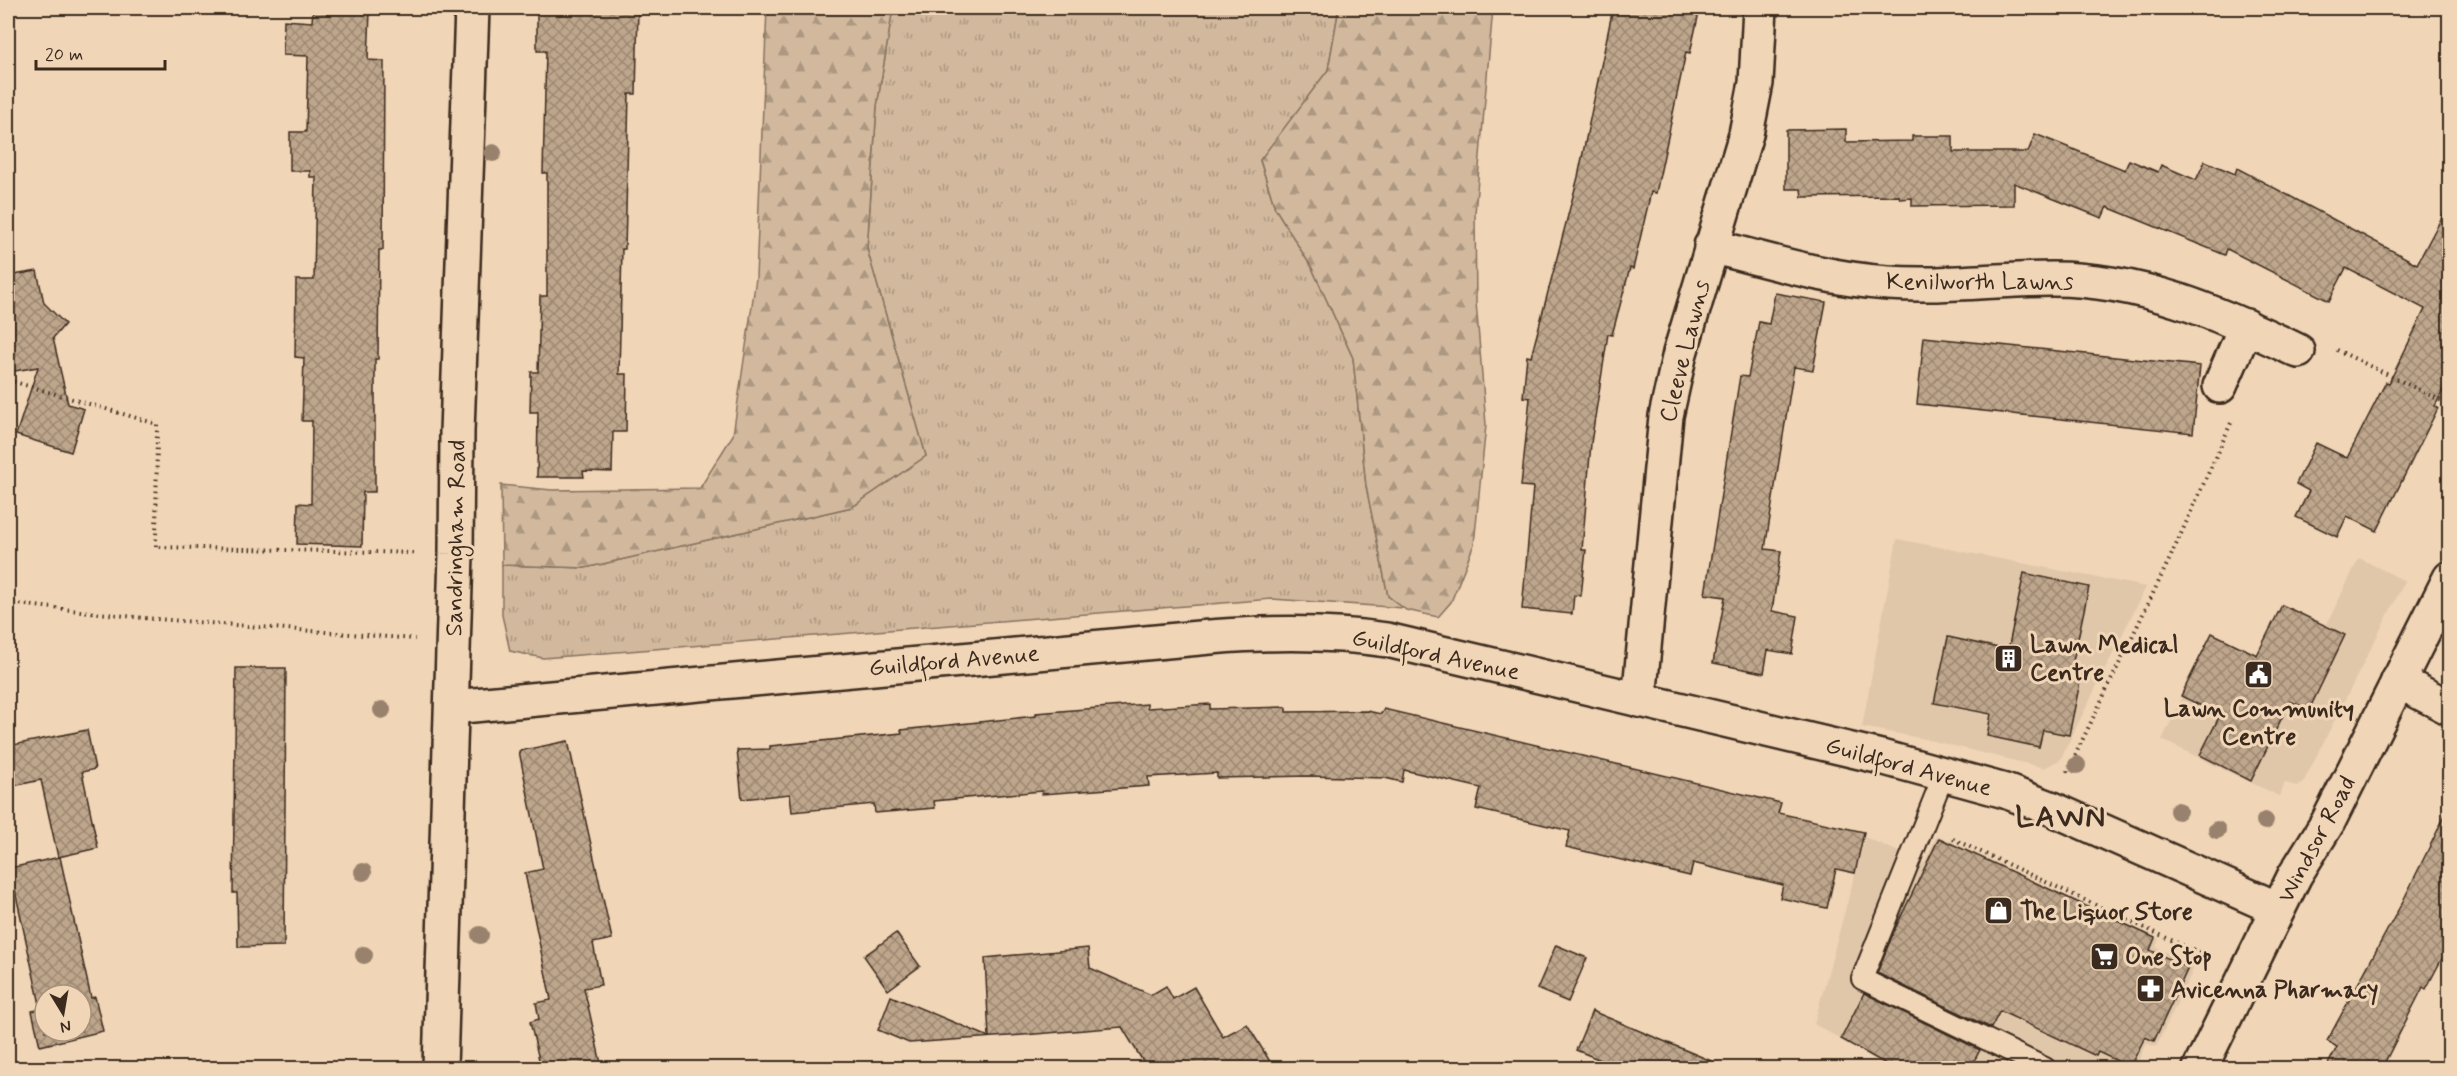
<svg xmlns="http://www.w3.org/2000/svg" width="2457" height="1076" font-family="Mynerve,sans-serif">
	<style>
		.built { fill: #e1c7aa }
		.grass { fill: url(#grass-tufts); stroke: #86725e; stroke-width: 1.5 }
		.forest { fill: url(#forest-firs); stroke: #86725e; stroke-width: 1.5 }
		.building { fill: url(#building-cross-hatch); stroke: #3b2a1e; stroke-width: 1.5; fill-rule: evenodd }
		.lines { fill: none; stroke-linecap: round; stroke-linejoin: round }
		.lane-casing { stroke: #3b2a1e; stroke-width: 24 }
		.street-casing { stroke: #3b2a1e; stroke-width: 38 }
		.secondary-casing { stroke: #3b2a1e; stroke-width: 38 }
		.path { stroke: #3b2a1e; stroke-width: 4; stroke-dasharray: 1.5 4.5; stroke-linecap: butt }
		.lane { stroke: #f0d5b7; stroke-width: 20 }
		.street { stroke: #f0d5b7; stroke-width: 33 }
		.secondary { stroke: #f0d5b7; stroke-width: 33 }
		.tree { fill: #99826d }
		.labels { text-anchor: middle; stroke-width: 6; stroke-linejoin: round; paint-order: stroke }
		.street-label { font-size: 24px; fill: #3b2a1e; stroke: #f0d5b7 }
		.poi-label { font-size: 24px; font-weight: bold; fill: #3b2a1e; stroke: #f0d5b7; text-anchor: start }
		.district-label { font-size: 30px; font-weight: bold; letter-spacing: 1.5px; fill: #3b2a1e; stroke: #f0d5b7 }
	</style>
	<defs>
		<pattern id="grass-tufts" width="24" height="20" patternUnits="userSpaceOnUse" patternTransform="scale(1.5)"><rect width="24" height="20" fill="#d2b99e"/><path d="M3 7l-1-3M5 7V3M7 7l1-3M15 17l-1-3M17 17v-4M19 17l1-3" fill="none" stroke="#ac9780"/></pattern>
		<pattern id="forest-firs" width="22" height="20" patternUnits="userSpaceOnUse" patternTransform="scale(1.5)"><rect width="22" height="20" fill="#d2b99e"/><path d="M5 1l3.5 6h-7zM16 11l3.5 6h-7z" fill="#ac9780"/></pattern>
		<pattern id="building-cross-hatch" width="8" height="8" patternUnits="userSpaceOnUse" patternTransform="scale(1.5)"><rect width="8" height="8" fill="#bea68c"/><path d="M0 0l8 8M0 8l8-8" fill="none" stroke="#9c8772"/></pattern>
	</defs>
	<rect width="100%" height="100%" fill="#f0d5b7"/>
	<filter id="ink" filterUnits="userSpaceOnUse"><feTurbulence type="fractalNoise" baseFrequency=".0167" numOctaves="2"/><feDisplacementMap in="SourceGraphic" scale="12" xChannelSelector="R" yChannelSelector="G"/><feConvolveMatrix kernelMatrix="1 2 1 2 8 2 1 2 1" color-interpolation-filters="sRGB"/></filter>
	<g filter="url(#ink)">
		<g class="built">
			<polygon points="1897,539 2146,587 2060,760 2044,768 1925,739 1862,727"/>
			<polygon points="2359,558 2405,581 2303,783 2297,786 2285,783 2279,796 2162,740 2212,633 2257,654 2282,605 2326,626"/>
			<polygon points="1937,835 2159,939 2156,947 2195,966 2156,1047 2146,1043 2135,1068 2113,1068 2096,1061 2092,1068 1893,1068 1814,1024 1865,837 1924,863"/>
		</g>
		<polygon class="grass" points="893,8 1339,8 1328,70 1260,161 1275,208 1312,268 1353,358 1366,486 1388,596 1405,608 1272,599 543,658 510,651 502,615 502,565 585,568 852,507 926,456 867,249 877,106"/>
		<g class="forest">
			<polygon points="767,8 893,8 877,106 867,249 926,456 852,507 585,568 502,565 501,485 552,490 700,488 733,435 756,278"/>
			<polygon points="1339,8 1493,8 1475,213 1476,302 1486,425 1474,544 1451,602 1438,617 1406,610 1388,596 1366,486 1353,358 1312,268 1275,208 1260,160 1328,70"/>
		</g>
		<g class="building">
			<polygon points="537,8 638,8 636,94 629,94 625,249 622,249 619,374 627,374 626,432 613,432 612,472 583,471 584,477 537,477 538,412 530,412 531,372 538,372 540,296 547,296 547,173 543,173 546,51 537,51"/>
			<polygon points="1613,8 1700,8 1690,53 1686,52 1656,193 1651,192 1633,269 1630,268 1612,335 1608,334 1591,443 1582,550 1586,550 1581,596 1574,595 1572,614 1522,609 1533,487 1521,486 1530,398 1523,397 1527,356 1531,357 1578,177"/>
			<polygon points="313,10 370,12 368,60 384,61 383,250 379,250 378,359 375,359 375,492 363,492 362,546 297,544 298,503 311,504 312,421 302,421 304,358 295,357 296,280 314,280 316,177 310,177 310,171 290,171 290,132 306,132 308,56 283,55 284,20 312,22"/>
			<polygon points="1846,129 1846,142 1912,141 1912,136 1953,136 1953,152 2028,152 2035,134 2125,170 2129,160 2158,172 2161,165 2196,180 2205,161 2235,174 2237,168 2417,264 2450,202 2450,377 2435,406 2438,408 2377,531 2347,516 2337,537 2296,517 2309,491 2296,484 2316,443 2347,458 2386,382 2389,383 2425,309 2346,268 2329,301 2227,249 2225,255 2107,207 2102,218 2014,183 2014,205 1912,206 1912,198 1900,199 1899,196 1802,197 1801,189 1786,189 1786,130"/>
			<polygon points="37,271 44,303 65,324 53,338 68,404 84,409 71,452 16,435 38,367 8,372 8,276"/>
			<polygon points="1775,293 1826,302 1813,370 1794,367 1765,549 1781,551 1772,611 1798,616 1792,654 1768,650 1764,673 1713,663 1725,597 1705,594 1740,376 1748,377 1759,322 1769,324"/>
			<polygon points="1924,337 2200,366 2193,433 1917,404"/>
			<polygon points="2024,573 2089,587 2072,666 2083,668 2069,735 2043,730 2039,747 1987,736 1991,714 1934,703 1948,637 2008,650"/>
			<polygon points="2282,605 2345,635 2309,710 2290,701 2251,781 2200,755 2220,715 2181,696 2212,633 2257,655"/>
			<polygon points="236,668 286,668 284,946 238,947 237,893 233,893"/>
			<polygon points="1147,704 1147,708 1210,704 1210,709 1286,707 1286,712 1367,711 1381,714 1384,709 1781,803 1778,813 1864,832 1855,873 1836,869 1827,908 1780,898 1783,885 1693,863 1690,876 1566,847 1570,831 1476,809 1481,788 1404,770 1402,782 1385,778 1308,776 1217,778 1217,773 1148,777 1149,786 1042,794 1042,791 934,801 935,808 875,813 874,804 792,812 790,794 742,799 737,750 770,749 770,746 902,733 901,730 1036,716 1036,713"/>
			<polygon points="87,730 95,769 82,772 98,848 58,857 41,780 8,787 8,746"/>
			<polygon points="568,741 612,939 593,943 601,985 584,988 602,1068 541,1068 530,1022 539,1019 536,1003 551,1000 525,873 543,869 519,751"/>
			<polygon points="2450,805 2450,943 2426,989 2423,987 2382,1068 2326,1068 2337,1047 2327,1041 2403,901"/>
			<polygon points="1939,838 2155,938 2150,950 2188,968 2154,1041 2145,1037 2130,1067 2098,1052 2096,1056 2000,1011 1991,1028 1877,973 1895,929"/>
			<path d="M60 857 91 998 95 997 103 1031 40 1046 32 1011 41 1009 10 868ZM45 995H81V1031H45Z"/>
			<polygon points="896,933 920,966 888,990 864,956"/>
			<polygon points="1556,945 1587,958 1568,1002 1537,989"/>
			<polygon points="1088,948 1090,968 1151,995 1166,986 1173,999 1194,987 1223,1037 1247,1024 1274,1068 1147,1068 1122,1027 1023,1035 909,1043 878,1030 891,996 989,1037 985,958"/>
			<polygon points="1864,993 1980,1050 1970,1068 1893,1068 1841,1039"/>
			<polygon points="1592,1011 1728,1068 1620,1068 1576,1050"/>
		</g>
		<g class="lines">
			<defs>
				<polyline id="lane" points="1944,774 1862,979 2045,1068"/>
				<g id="street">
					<path d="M1711 246C1769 261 1828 279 1888 283 1942 287 1998 279 2052 279 2141 279 2219 313 2298 351"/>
					<polyline points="2220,386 2246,326"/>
					<polyline points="2398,681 2450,708"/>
					<polyline points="1639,700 1666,416 1680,353 1746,134 1756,83 1760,8"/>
					<path d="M452 707 1210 637C1270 632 1328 631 1387 640L1881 757 2005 791 2053 809 2278 909"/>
					<polyline points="440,1068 456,554 457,432 472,8"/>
				</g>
				<polyline id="secondary" points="2200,1068 2295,875 2328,822 2450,578"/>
			</defs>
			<use href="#lane" class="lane-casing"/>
			<use href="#street" class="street-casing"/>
			<use href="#secondary" class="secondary-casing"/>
			<g class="path">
				<polyline points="2337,350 2450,405"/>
				<polyline points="8,380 157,424 156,547 417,553"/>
				<polyline points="8,603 144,618 415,639"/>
				<polyline points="2067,772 2171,556 2231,423"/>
				<polyline points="1953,839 2210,958"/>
			</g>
			<use href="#lane" class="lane"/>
			<use href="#street" class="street"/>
			<use href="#secondary" class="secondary"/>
		</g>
		<g class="tree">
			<circle cx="493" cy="153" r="9"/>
			<circle cx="382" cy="710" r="9"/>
			<circle cx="2077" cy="765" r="9"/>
			<circle cx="2178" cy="811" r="9"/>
			<circle cx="2265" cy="821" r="9"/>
			<circle cx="2217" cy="830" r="9"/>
			<circle cx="363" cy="872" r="9"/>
			<circle cx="480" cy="935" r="9"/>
			<circle cx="364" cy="955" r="9"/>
		</g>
	</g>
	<defs>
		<symbol id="building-square" viewBox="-11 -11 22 22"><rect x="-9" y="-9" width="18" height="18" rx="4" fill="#3b2a1e" stroke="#f0d5b7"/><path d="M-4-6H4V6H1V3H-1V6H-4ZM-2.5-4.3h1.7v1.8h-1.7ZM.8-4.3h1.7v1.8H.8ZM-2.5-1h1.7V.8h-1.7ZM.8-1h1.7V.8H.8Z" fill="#fff"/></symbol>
		<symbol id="civic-square" viewBox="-11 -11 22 22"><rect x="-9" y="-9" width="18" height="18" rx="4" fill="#3b2a1e" stroke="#f0d5b7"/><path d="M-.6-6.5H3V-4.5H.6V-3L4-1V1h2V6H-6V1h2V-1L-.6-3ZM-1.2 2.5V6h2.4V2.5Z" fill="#fff"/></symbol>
		<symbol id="shop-square" viewBox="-11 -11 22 22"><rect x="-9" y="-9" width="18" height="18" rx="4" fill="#3b2a1e" stroke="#f0d5b7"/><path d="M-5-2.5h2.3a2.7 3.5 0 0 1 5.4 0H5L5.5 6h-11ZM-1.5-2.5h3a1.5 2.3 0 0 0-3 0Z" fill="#fff"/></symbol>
		<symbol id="supermarket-square" viewBox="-11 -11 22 22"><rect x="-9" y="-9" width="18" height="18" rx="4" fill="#3b2a1e" stroke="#f0d5b7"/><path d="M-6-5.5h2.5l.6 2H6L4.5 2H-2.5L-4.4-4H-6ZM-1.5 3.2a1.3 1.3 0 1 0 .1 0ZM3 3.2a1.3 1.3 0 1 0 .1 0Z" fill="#fff"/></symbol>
		<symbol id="pharmacy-square" viewBox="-11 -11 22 22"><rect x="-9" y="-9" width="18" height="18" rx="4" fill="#3b2a1e" stroke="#f0d5b7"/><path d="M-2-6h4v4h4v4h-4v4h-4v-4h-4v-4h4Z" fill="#fff"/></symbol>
	</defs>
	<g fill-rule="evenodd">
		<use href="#building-square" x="1992" y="642" width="33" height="33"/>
		<use href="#civic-square" x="2242" y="658" width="33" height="33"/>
		<use href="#shop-square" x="1982" y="894" width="33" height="33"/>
		<use href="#supermarket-square" x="2088" y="940" width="33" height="33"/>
		<use href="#pharmacy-square" x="2134" y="972" width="33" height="33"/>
	</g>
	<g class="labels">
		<g class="street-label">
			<text x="1980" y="289">Kenilworth Lawns</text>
			<text transform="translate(1684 351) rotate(-76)" y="8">Cleeve Lawns</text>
			<text transform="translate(455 538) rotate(-89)" y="8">Sandringham Road</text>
			<text transform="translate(1436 654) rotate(12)" y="8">Guildford Avenue</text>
			<text transform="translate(954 660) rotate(-5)" y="8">Guildford Avenue</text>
			<text transform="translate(1909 766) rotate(15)" y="8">Guildford Avenue</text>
			<text transform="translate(2316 839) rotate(-62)" y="8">Windsor Road</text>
		</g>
		<g class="poi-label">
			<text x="2030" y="652">Lawn Medical<tspan x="2030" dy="28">Centre</tspan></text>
			<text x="2259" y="716" text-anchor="middle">Lawn Community<tspan x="2259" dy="28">Centre</tspan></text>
			<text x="2020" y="919">The Liquor Store</text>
			<text x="2125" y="964">One Stop</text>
			<text x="2171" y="997">Avicenna Pharmacy</text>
		</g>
		<g class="district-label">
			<text x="2061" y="826">LAWN</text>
		</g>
	</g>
	<rect width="2457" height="1076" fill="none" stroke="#f0d5b7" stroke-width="30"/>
	<rect x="15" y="15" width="2427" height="1046" fill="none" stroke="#3b2a1e" stroke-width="2" filter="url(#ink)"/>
	<g transform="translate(63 1013) rotate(169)"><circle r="28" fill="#f0d5b7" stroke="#a8917a" stroke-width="1.5"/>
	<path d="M0-4.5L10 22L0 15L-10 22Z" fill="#3b2a1e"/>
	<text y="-9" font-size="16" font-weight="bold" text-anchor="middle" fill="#3b2a1e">N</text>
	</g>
	<path d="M36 60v9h129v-9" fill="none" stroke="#3b2a1e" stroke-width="3"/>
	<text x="45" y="60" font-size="18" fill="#3b2a1e" stroke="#f0d5b7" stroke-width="4.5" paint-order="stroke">20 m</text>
</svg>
